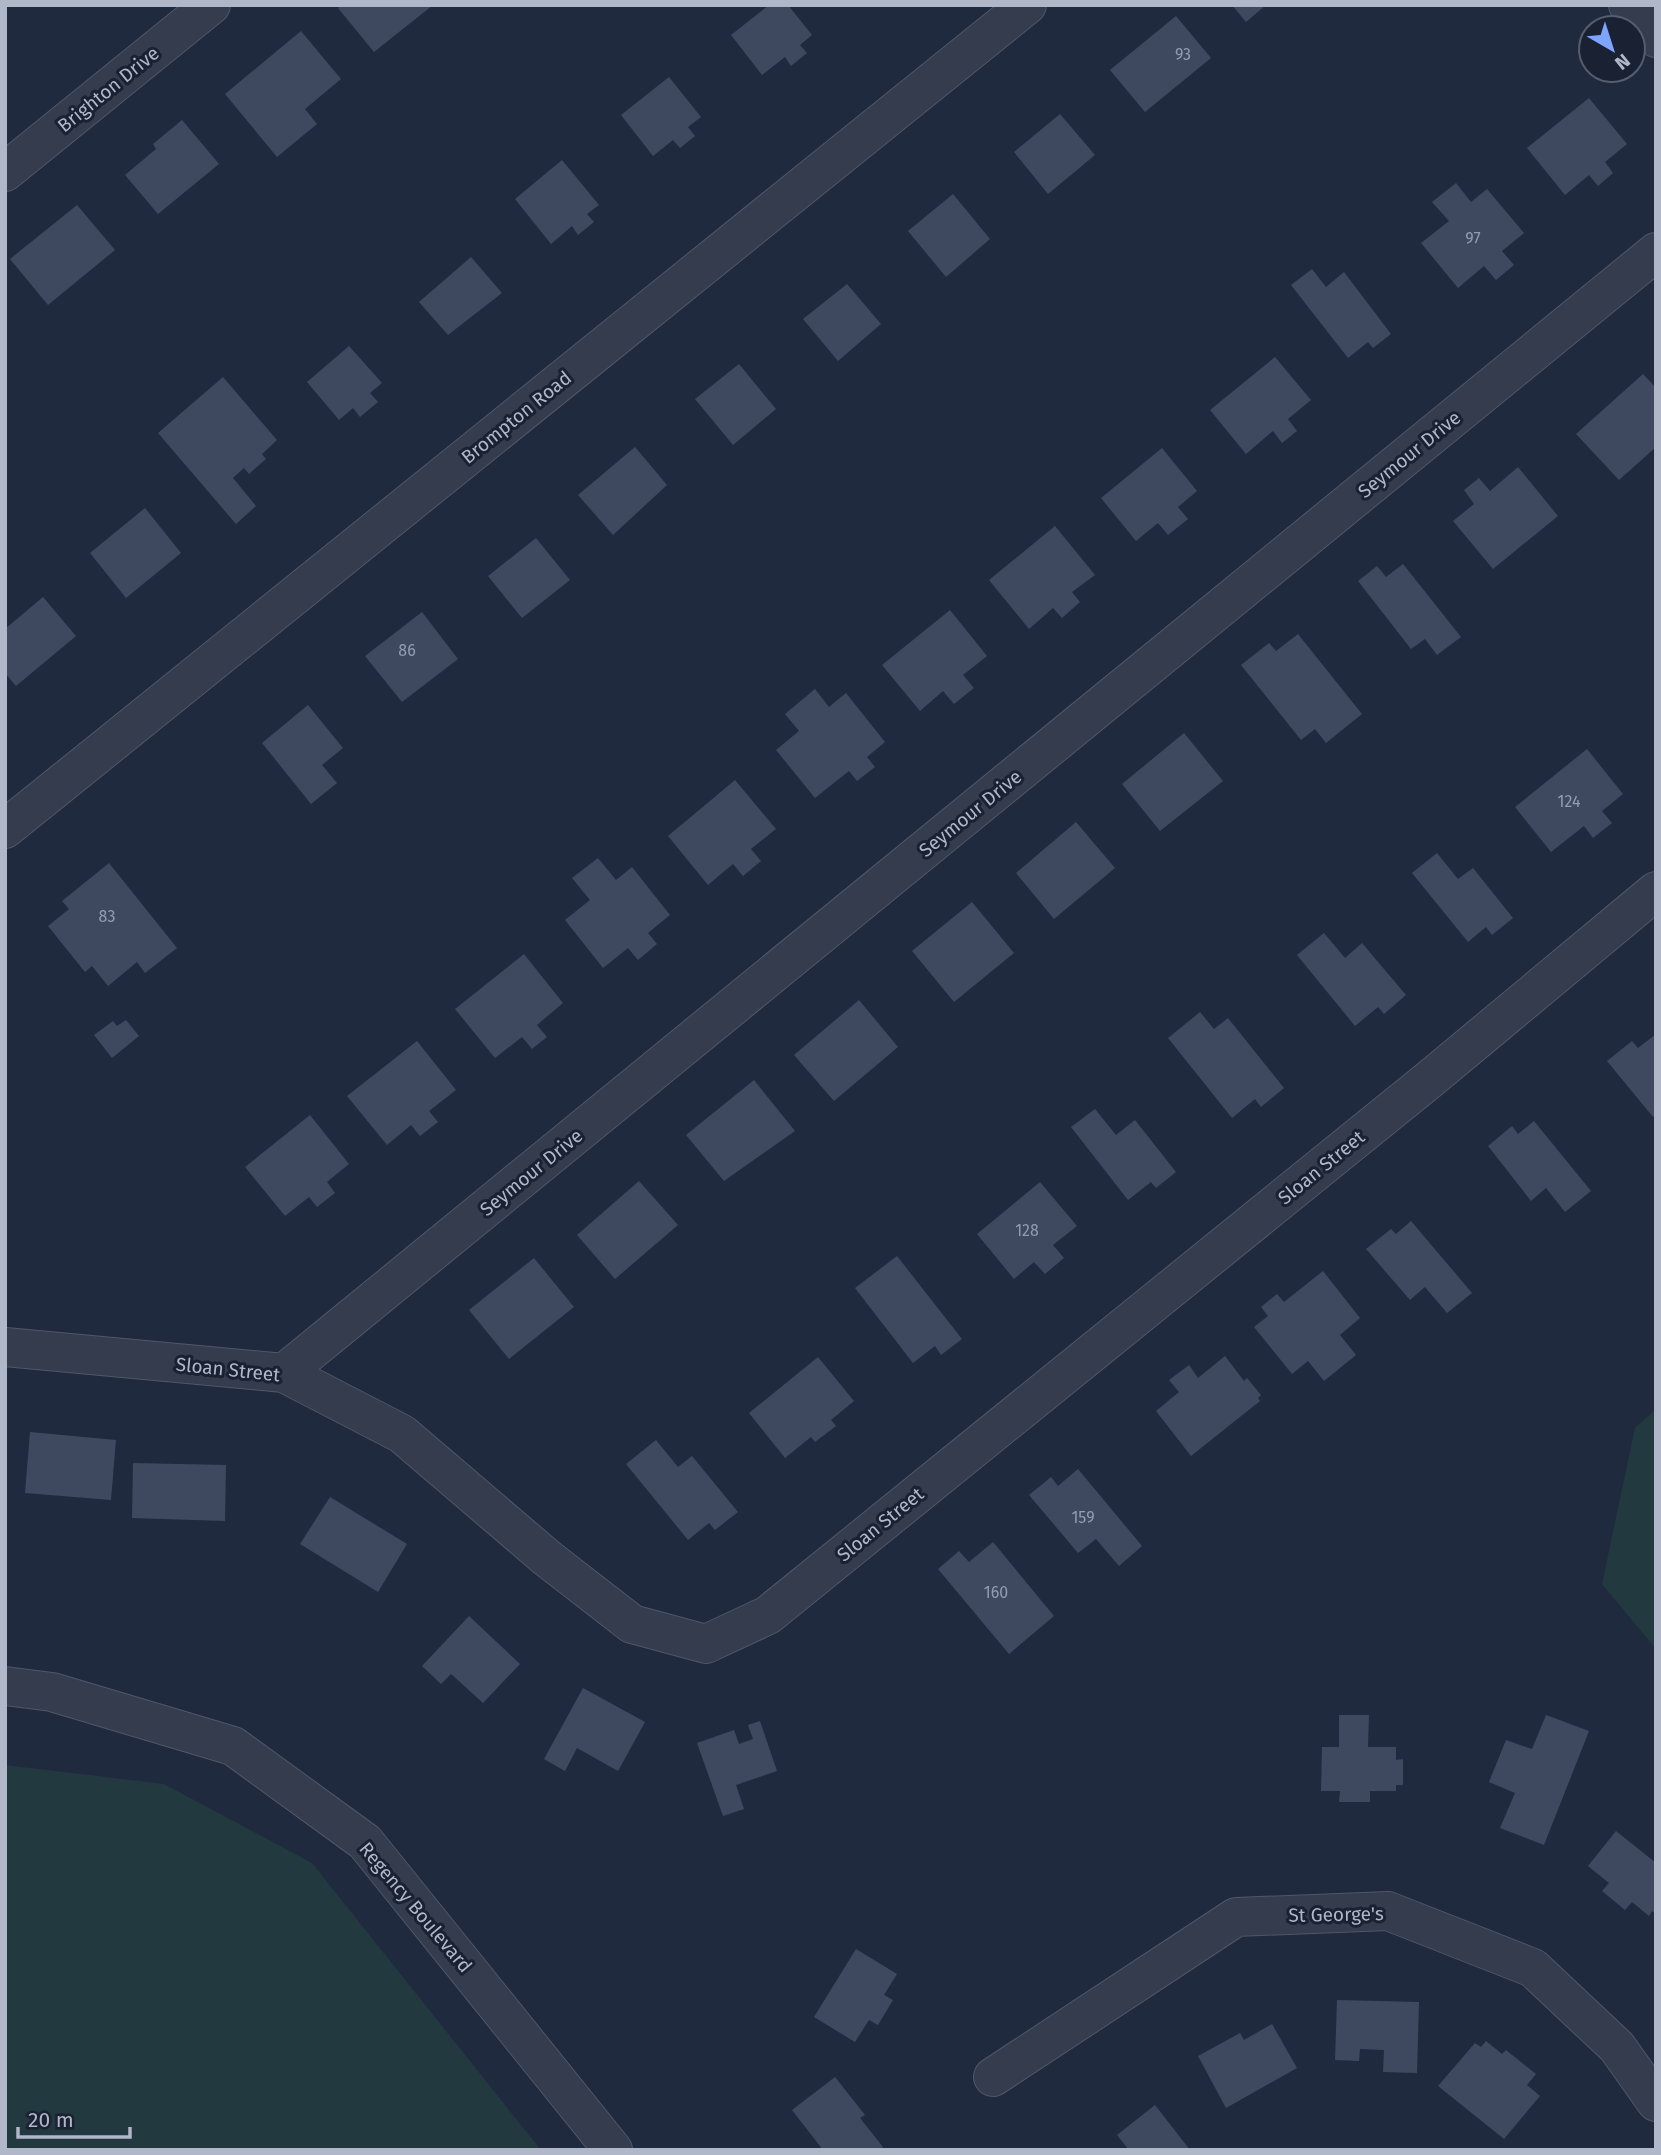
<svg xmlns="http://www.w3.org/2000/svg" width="1661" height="2155" font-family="'Fira Sans',sans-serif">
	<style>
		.green { fill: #22393f }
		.building { fill: #3e4960 }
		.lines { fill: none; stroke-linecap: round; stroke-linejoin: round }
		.minor-casing { stroke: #4f5768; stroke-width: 40 }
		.minor { stroke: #343c4e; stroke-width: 38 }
		.labels { text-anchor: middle; stroke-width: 6; stroke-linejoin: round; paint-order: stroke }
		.number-label { font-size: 16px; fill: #939caf }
		.street-label { font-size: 19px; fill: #afb7c9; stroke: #192132 }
	</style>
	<rect width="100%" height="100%" fill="#202a3e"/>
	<g class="green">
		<polygon points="1656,1409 1656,1649 1602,1584 1635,1428"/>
		<polygon points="5,1765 164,1784 312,1863 541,2150 5,2150"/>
	</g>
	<g class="building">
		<polygon points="342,5 433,5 374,52 338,8"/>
		<polygon points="769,5 788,5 812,35 800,45 807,53 791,66 785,57 762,75 731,35"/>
		<polygon points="1232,5 1266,5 1246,22"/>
		<polygon points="1176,16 1211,58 1145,112 1110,70"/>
		<polygon points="301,31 341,79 305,109 317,124 277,157 225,94"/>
		<polygon points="669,77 701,117 688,127 695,136 680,148 673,140 653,156 621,115"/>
		<polygon points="1589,98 1627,144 1605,162 1613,173 1598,186 1589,175 1565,195 1527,148"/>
		<polygon points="1060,114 1095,155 1048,194 1014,152"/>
		<polygon points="182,120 219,164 158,214 125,175 156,149 153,144"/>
		<polygon points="562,160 599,205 587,214 594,222 578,235 572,226 551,244 515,199"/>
		<polygon points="1456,183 1471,202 1487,189 1524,233 1502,251 1514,265 1496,280 1484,266 1458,288 1421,243 1449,221 1432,202"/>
		<polygon points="953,194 990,239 946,277 908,231"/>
		<polygon points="77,205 115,250 48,305 10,259"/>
		<polygon points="471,257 502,293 448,335 419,302"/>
		<polygon points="1312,269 1326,287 1344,272 1391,334 1373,348 1368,342 1348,358 1291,285"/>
		<polygon points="847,284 881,324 838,361 803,319"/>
		<polygon points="349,346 382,383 370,393 378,402 360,417 353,408 339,420 307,382"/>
		<polygon points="1275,357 1311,400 1288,419 1297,431 1282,443 1273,431 1246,454 1210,410"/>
		<polygon points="739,364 776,409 733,445 695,399"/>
		<polygon points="1643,374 1656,388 1656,447 1619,480 1576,434"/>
		<polygon points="223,377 277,440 262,454 266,459 249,474 244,468 233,478 256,506 236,524 158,433"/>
		<polygon points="635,447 667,485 613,535 578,495"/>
		<polygon points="1162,448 1197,491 1178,507 1188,519 1168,535 1158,523 1136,541 1101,498"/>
		<polygon points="1518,467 1558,516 1493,569 1453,521 1474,504 1464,490 1479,478 1490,491"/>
		<polygon points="145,508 181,553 126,598 90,553"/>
		<polygon points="1055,526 1095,575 1072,592 1080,602 1062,618 1053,608 1029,629 989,580"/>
		<polygon points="536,538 570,580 522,618 488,576"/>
		<polygon points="1403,564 1461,637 1437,655 1425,639 1411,649 1358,581 1377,566 1386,577"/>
		<polygon points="43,597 76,636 16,686 5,673 5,629"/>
		<polygon points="950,610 987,656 963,675 974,688 954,704 943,691 920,711 882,665"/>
		<polygon points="422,612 458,659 402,702 365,656"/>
		<polygon points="1298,634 1362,714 1326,743 1315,729 1301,740 1241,665 1269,643 1276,651"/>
		<polygon points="815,689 829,707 846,693 885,742 867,757 875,767 857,781 849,771 815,798 776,750 799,731 785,714"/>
		<polygon points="308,705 343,748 322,765 337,783 311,804 262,743"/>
		<polygon points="1184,733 1223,781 1160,831 1122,784"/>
		<polygon points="1587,749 1623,794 1602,811 1612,823 1593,838 1584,826 1551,852 1515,807"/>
		<polygon points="735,780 776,829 751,849 761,861 743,876 733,864 708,885 668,836"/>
		<polygon points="1076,822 1115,868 1054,919 1016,873"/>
		<polygon points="1437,853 1458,879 1473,868 1513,918 1492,935 1486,927 1468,942 1412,873"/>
		<polygon points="598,858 616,880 632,867 670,915 648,933 657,944 638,960 628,948 603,968 565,920 590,900 572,878"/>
		<polygon points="109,863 177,948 145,973 137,962 108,986 92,966 85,972 48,926 69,909 62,901"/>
		<polygon points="972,902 1014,953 954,1002 912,951"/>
		<polygon points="1324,933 1345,958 1362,943 1406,995 1384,1014 1378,1007 1355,1026 1297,955"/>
		<polygon points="524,954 563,1003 537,1025 547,1037 532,1049 522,1037 495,1058 455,1009"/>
		<polygon points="859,1000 898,1047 834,1101 794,1055"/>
		<polygon points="1200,1012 1214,1029 1228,1018 1284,1088 1261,1107 1255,1099 1232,1118 1168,1038"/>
		<polygon points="126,1020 139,1036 112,1058 94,1035 113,1021 117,1026"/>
		<polygon points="1656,1034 1656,1115 1653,1117 1607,1061 1632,1041 1638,1048"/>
		<polygon points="417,1041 456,1090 429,1111 438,1122 420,1136 411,1125 387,1145 347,1096"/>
		<polygon points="754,1080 795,1131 724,1181 686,1135"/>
		<polygon points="1095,1109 1116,1135 1135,1120 1176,1172 1156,1188 1151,1182 1128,1200 1071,1127"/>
		<polygon points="310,1115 349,1164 327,1182 335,1193 317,1207 309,1197 285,1216 245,1167"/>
		<polygon points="1534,1121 1591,1191 1565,1212 1546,1188 1531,1201 1488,1146 1512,1126 1518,1134"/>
		<polygon points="639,1181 678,1225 615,1279 577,1235"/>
		<polygon points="1040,1182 1077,1226 1053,1245 1064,1258 1045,1274 1034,1262 1014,1279 977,1234"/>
		<polygon points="1411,1221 1472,1293 1447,1313 1425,1287 1410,1300 1366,1249 1391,1229 1396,1234"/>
		<polygon points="897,1256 962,1339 941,1355 935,1346 913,1363 855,1288"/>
		<polygon points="534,1258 574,1307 509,1359 469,1310"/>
		<polygon points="1323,1271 1360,1318 1340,1335 1356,1355 1324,1381 1308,1361 1292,1374 1254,1327 1268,1316 1261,1307 1277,1294 1284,1302"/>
		<polygon points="1225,1356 1244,1381 1247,1378 1261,1395 1258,1398 1260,1401 1191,1456 1156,1411 1179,1392 1169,1380 1189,1365 1198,1378"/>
		<polygon points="818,1357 854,1401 831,1420 836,1426 815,1442 811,1437 785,1458 749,1413"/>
		<polygon points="30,1432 116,1440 111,1500 25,1493"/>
		<polygon points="656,1440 678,1467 692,1456 738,1512 715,1530 709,1523 688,1540 626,1464"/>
		<polygon points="133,1463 226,1465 225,1521 132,1518"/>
		<polygon points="1078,1469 1142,1546 1119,1566 1096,1539 1078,1553 1029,1495 1051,1477 1058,1486"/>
		<polygon points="330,1497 407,1544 378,1592 300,1544"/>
		<polygon points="993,1542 1054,1616 1009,1654 938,1569 959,1551 969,1562"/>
		<polygon points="469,1616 520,1664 483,1703 451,1674 441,1684 422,1666"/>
		<polygon points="583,1688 645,1722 618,1771 577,1748 565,1771 544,1759"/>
		<polygon points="1339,1715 1369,1715 1368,1747 1396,1747 1396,1760 1403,1759 1403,1785 1396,1785 1396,1791 1370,1791 1370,1802 1339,1802 1340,1791 1321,1791 1322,1747 1339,1747"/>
		<polygon points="1546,1715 1589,1731 1544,1845 1500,1828 1515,1793 1489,1782 1506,1740 1532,1749"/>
		<polygon points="760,1721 777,1771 736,1785 744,1809 723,1816 697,1743 734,1730 739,1744 753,1739 748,1725"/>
		<polygon points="1616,1831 1656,1863 1656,1914 1652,1911 1649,1916 1632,1902 1625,1910 1602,1891 1609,1883 1588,1866"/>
		<polygon points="856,1949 897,1974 884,1995 893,2000 878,2025 869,2020 855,2042 814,2017"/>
		<polygon points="1337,2000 1419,2002 1417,2073 1383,2072 1384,2050 1360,2049 1359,2061 1335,2060"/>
		<polygon points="1272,2024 1297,2068 1226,2108 1198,2056 1240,2033 1244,2040"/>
		<polygon points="1486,2041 1502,2054 1506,2050 1536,2074 1527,2085 1540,2096 1504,2139 1438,2086 1475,2043 1481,2047"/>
		<polygon points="835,2077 865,2115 860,2118 883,2147 879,2150 823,2150 792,2110"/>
		<polygon points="1155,2105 1190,2150 1129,2150 1117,2135"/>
	</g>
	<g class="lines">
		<defs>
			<g id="minor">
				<polyline points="1628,5 1656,38"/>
				<polyline points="5,172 211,5"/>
				<polyline points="5,829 1027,5"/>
				<polyline points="5,1347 284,1373 402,1434 547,1558 632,1624 706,1644 768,1615 1430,1079 1656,891"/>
				<polyline points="284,1373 1656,252"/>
				<polyline points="5,1686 52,1692 233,1746 365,1842 613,2150"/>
				<polyline points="993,2077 1236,1917 1388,1911 1533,1968 1617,2047 1656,2102"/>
			</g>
		</defs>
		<use href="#minor" class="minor-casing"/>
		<use href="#minor" class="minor"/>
	</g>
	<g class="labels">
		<g class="number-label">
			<text x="1183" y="60">93</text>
			<text x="1473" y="244">97</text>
			<text x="407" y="656">86</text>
			<text x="1569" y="807">124</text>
			<text x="107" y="922">83</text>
			<text x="1027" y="1236">128</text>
			<text x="1083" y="1523">159</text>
			<text x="996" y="1598">160</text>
		</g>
		<g class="street-label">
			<text transform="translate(108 89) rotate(-39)" y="7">Brighton Drive</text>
			<text transform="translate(516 417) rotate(-39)" y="7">Brompton Road</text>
			<text transform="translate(1409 454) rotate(-39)" y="7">Seymour Drive</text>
			<text transform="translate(970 813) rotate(-39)" y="7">Seymour Drive</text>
			<text transform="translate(1321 1167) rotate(-39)" y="7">Sloan Street</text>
			<text transform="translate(531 1172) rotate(-39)" y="7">Seymour Drive</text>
			<text transform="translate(228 1369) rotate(6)" y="7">Sloan Street</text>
			<text transform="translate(880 1524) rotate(-39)" y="7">Sloan Street</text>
			<text transform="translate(416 1907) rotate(50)" y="7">Regency Boulevard</text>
			<text transform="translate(1336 1914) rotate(-1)" y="7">St George's</text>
		</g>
	</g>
	<rect width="1661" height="2155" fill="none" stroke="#afb7c9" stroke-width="14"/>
	<g transform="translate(1612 49) rotate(141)"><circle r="33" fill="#192132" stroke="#555d6e" stroke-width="2"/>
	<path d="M0-5L12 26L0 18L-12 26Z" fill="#7fa4ff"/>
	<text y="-10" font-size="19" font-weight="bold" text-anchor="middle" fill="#afb7c9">N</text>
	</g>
	<path d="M18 2127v10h112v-10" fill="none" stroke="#afb7c9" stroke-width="3.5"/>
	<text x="28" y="2127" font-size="21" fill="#afb7c9" stroke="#192132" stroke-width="5" paint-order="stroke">20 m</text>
</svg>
